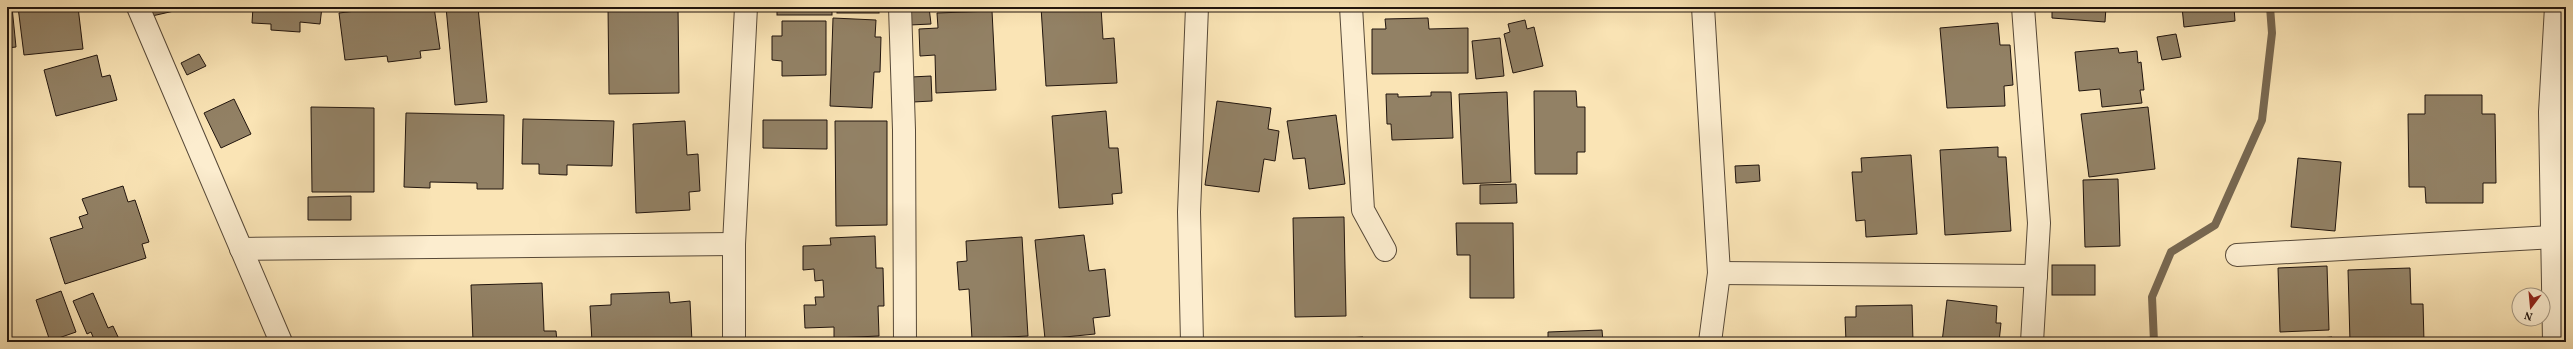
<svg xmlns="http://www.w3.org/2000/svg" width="2573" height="349" font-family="Vollkorn,serif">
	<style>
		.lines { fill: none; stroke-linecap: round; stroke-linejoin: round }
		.stream { stroke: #776750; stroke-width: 8 }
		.building { fill: #928165; stroke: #21150e }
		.street-casing { stroke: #574938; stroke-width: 24 }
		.street { stroke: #fcedcf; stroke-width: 22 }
	</style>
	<rect width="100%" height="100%" fill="#fae4b5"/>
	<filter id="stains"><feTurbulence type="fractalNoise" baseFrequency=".005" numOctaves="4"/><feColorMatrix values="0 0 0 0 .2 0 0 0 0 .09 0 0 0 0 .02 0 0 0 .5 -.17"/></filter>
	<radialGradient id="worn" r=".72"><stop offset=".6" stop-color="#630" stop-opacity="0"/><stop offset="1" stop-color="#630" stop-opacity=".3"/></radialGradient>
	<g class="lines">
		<polyline class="stream" points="2154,342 2152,297 2171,252 2215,225 2262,120 2272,33 2270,7"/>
	</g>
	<g class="building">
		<polygon points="7,7 12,7 16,47 7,48"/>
		<polygon points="18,7 78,7 83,49 24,55"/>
		<polygon points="150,7 173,7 174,11 152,16"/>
		<polygon points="253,7 322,7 320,24 300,22 300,32 271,30 271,24 252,23"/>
		<polygon points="388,7 434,7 440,49 420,51 421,58 388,62 387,56 345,60 339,13"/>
		<polygon points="446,7 478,7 487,102 455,105"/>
		<polygon points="608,7 678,7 679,93 609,94"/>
		<rect x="777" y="7" width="55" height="8"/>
		<rect x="837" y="7" width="42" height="6"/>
		<polygon points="929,7 931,24 910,25 908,8"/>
		<polygon points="1041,7 1101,7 1103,39 1114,38 1117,83 1046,86"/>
		<polygon points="1926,7 1972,7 1972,8 1926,9"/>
		<polygon points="2052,7 2106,7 2105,22 2052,18"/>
		<polygon points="2171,7 2234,7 2235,21 2184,27 2182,7"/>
		<polygon points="992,11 996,90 936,93 935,55 920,56 919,29 938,28 937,13"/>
		<polygon points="833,18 876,20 875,37 881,37 880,72 874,72 872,108 830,106"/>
		<polygon points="1428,18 1429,29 1468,28 1468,73 1372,74 1372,29 1386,29 1385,19"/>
		<polygon points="1525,20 1527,29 1534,27 1543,66 1513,73 1504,34 1510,32 1508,24"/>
		<polygon points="782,21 826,21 826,75 782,76 782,61 772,60 772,36 782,36"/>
		<polygon points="1998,23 2000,45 2010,45 2013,85 2004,86 2005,106 1947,108 1940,28"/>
		<polygon points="2176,34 2181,57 2162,60 2157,37"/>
		<polygon points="1500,38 1504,76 1476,79 1472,41"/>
		<polygon points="2118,48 2119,53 2137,51 2138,63 2141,62 2144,90 2140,90 2142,103 2102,107 2100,89 2079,91 2075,52"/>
		<polygon points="199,54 206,66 187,75 181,63"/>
		<polygon points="97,55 102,77 110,75 117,100 56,116 44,70"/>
		<polygon points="931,76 932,101 913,102 911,77"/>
		<polygon points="1534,91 1576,91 1577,107 1585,107 1585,152 1577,152 1577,174 1535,174"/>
		<polygon points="1431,92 1451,92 1453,138 1392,140 1391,124 1387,124 1386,94 1398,94 1398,97 1431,96"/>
		<polygon points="1507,92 1511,182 1463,184 1459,94"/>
		<polygon points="2425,95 2482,95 2482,114 2495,114 2496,183 2483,183 2483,203 2426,203 2425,187 2409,187 2408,114 2425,114"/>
		<polygon points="234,99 251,134 221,148 204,113"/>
		<polygon points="1217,101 1271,108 1268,129 1279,131 1275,161 1264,159 1259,192 1205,185"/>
		<polygon points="311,107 374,108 374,192 312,192"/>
		<polygon points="2148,107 2155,169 2089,177 2081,114"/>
		<polygon points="1106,111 1109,148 1118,148 1122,193 1112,194 1113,204 1059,208 1052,116"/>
		<polygon points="406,113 504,115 503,189 477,189 477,183 430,182 430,188 404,187"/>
		<polygon points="1336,115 1345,184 1309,189 1305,158 1293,159 1287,121"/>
		<polygon points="523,119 614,121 612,166 567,165 567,175 539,174 539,164 522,164"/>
		<polygon points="763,120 827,120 827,149 763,148"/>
		<polygon points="685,121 687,155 698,154 700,191 689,192 690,210 636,213 633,124"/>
		<polygon points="835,121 887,121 887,225 836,226"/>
		<polygon points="1998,147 1998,157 2006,157 2011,231 1945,235 1940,150"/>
		<polygon points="1911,155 1917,234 1866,237 1865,220 1856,221 1852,172 1862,172 1861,158"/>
		<polygon points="2298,158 2341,162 2335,231 2291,227"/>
		<polygon points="1759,165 1760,181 1736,183 1735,166"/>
		<polygon points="2118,179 2120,246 2085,247 2083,180"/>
		<polygon points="1516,184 1517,203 1480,204 1480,185"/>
		<polygon points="123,186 128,202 135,200 149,242 142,244 146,258 65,284 50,238 83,228 79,217 88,214 82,199"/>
		<polygon points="351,196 351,220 308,220 308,197"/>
		<polygon points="1344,217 1346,316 1295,317 1293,218"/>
		<polygon points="1456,223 1513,223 1514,298 1470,298 1470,255 1457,255"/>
		<polygon points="1084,235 1089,271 1105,269 1110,316 1093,318 1095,334 1045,339 1035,240"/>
		<polygon points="875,236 876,268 883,268 884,306 878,306 879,336 834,338 834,327 805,328 804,305 816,305 815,297 824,297 823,280 815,281 814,269 803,270 803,246 831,245 830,238"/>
		<polygon points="1022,237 1028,336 972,339 969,289 959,290 957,262 967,261 966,241"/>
		<rect x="2052" y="265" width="43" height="30"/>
		<polygon points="2327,266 2329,330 2280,332 2278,268"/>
		<polygon points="2410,268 2411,304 2423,304 2424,342 2350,342 2348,270"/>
		<polygon points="542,283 544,331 556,331 557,342 473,342 471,285"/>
		<polygon points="61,291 76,332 50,341 36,300"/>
		<polygon points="669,292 670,303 690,301 692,342 592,342 590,306 611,305 611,294"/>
		<polygon points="93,293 108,328 113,326 119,339 111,342 95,342 91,332 87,334 73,301"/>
		<polygon points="1947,300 1997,306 1996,323 2001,323 1999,342 1942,342"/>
		<polygon points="1912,305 1913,342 1846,342 1845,317 1856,317 1856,306"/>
		<polygon points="1602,330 1603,342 1548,342 1548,332"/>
		<polygon points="1363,337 1363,342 1347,342 1347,338"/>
		<polygon points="2332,337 2332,342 2299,342 2298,340"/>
		<polygon points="84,338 86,342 76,342"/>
		<polygon points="1035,338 1035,342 993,342"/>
		<polygon points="1465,339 1465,342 1405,342 1405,341"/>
		<polygon points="1234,340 1234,342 1211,342 1211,341"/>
		<polygon points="1341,340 1341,342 1289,341"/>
		<polygon points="2049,341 2087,342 2049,342"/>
	</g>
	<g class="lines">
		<defs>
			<g id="street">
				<polyline points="138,7 281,342"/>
				<polyline points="900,7 904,130 905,342"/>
				<polyline points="1351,7 1363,210 1385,250"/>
				<polyline points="1703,7 1719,273 1710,342"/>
				<polyline points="2023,7 2039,223 2032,342"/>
				<polyline points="241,249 734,244"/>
				<polyline points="2237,255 2553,237"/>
				<polyline points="1719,273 2036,276"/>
				<polyline points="734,342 734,244 746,7"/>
				<polyline points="1192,342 1189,212 1197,7"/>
				<polyline points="2554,342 2550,112 2556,7"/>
			</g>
		</defs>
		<use href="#street" class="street-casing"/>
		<use href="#street" class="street"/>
	</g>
	<rect width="2573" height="349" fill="none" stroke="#fae4b5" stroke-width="24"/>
	<rect x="8" y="8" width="2557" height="333" fill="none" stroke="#21150e" stroke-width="2"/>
	<rect x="12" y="12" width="2549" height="325" fill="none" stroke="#21150e"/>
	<g transform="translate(2531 307) rotate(196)"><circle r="19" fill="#fcedcf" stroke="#a49782"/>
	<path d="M0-3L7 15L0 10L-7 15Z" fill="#8f2418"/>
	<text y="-6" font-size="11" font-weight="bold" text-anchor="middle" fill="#21150e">N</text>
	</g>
	<rect width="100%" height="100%" filter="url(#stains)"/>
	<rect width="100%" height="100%" fill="url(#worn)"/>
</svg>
